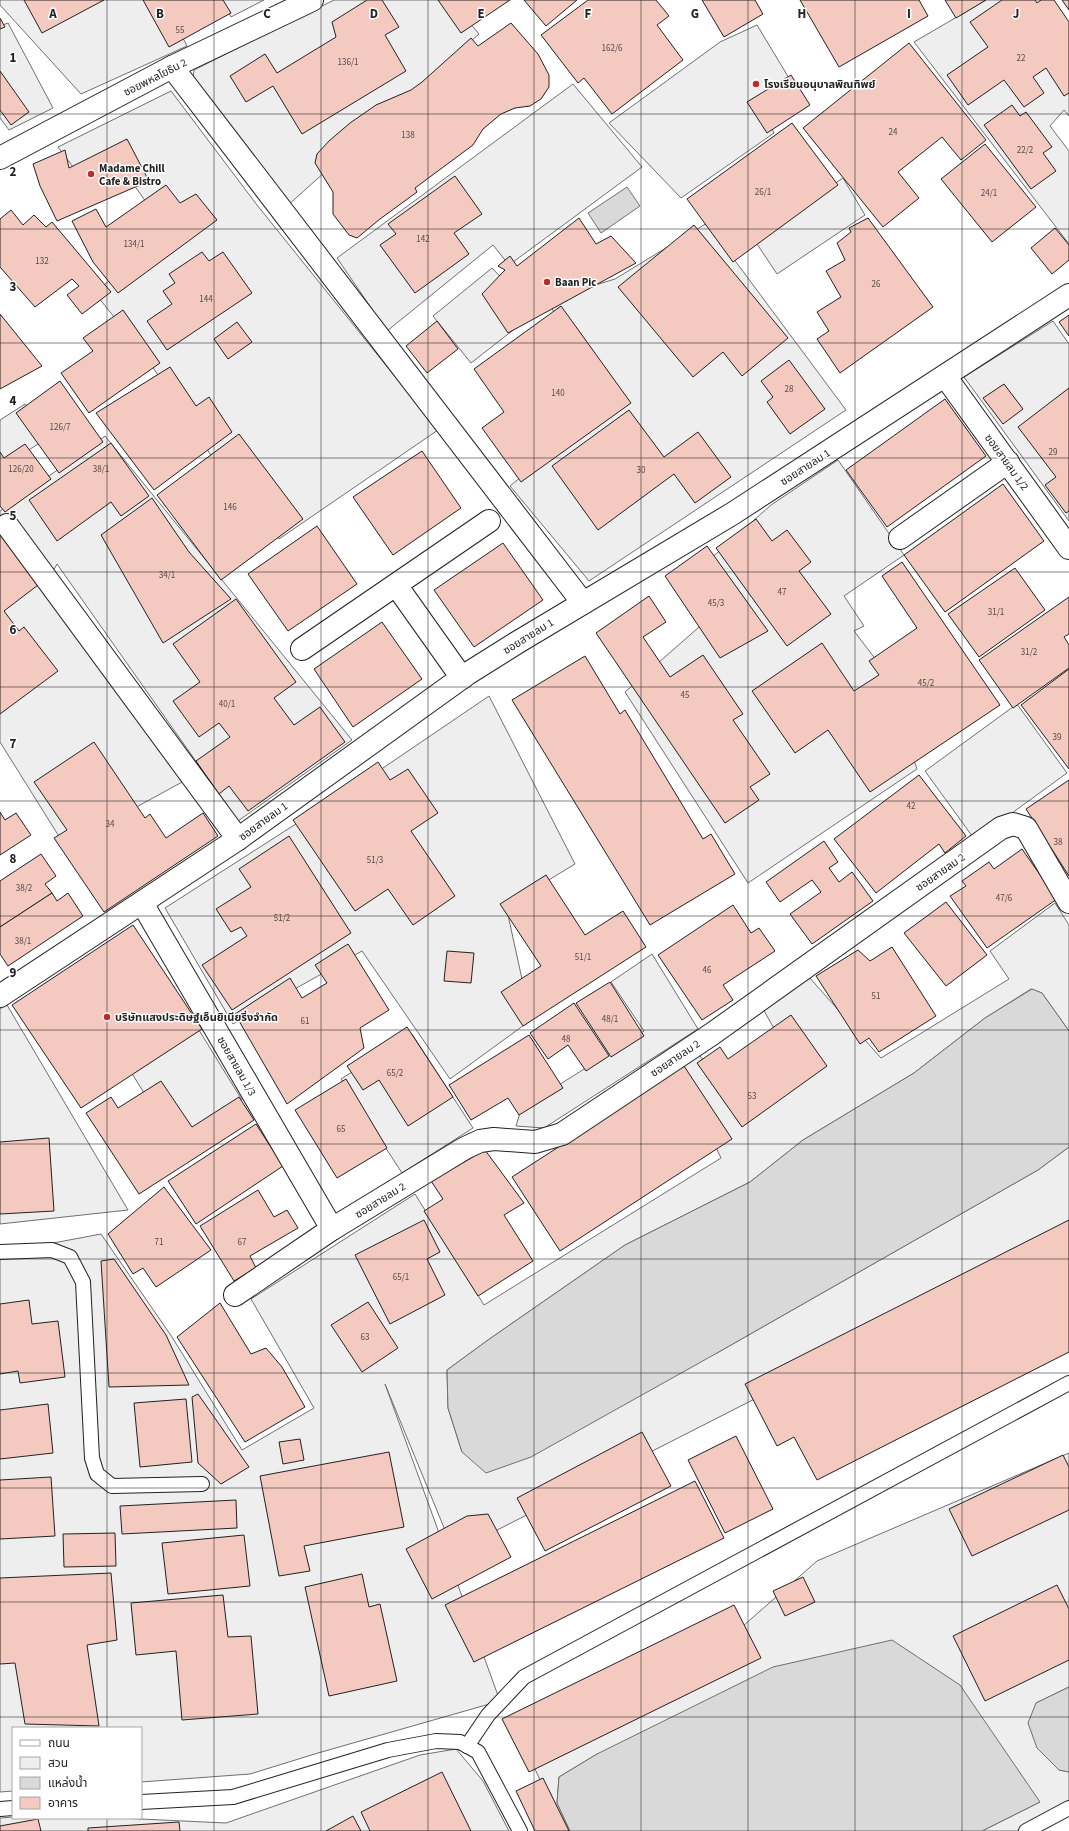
<svg xmlns="http://www.w3.org/2000/svg" width="1069" height="1831" font-family="'Source Sans 3','Noto Sans Thai',sans-serif">
	<style>
		.green { fill: #eee; stroke: #6f6f6f }
		.water { fill: #d9d9d9; stroke: #6f6f6f }
		.building { fill: #f3c9c0; stroke: #222 }
		.lines { fill: none; stroke-linecap: round; stroke-linejoin: round }
		.service-casing { stroke: #222; stroke-width: 16 }
		.minor-casing { stroke: #222; stroke-width: 24 }
		.service { stroke: #fff; stroke-width: 14 }
		.minor { stroke: #fff; stroke-width: 22 }
		.grid { fill: none; stroke: #222; stroke-width: 1; stroke-opacity: 0.55 }
		.poi-dot { fill: #c62828; stroke: #fff; stroke-width: 1.5 }
		.labels { text-anchor: middle; stroke-width: 3; stroke-linejoin: round; paint-order: stroke }
		.number-label { font-size: 9px; fill: #564c4a }
		.street-label { font-size: 11px; fill: #222; stroke: #fff }
		.poi-label { font-size: 11px; font-weight: bold; fill: #222; stroke: #fff; text-anchor: start }
		.grid-label { font-size: 13px; text-anchor: middle; font-weight: bold; fill: #222; stroke: #fff; stroke-width: 3; stroke-linejoin: round; paint-order: stroke }
	</style>
	<rect width="100%" height="100%" fill="#fff"/>
	<g class="green">
		<polygon points="0,0 164,0 187,46 81,94 0,5"/>
		<polygon points="222,0 264,0 231,17"/>
		<polygon points="334,0 451,0 479,34 287,206 193,79 194,70"/>
		<polygon points="986,0 1052,0 1069,31 1069,116 1064,110 1050,126 1069,151 1069,244 914,42"/>
		<polygon points="8,23 53,108 9,130 0,118 0,26"/>
		<polygon points="757,25 792,83 760,106 774,133 681,198 609,123 720,42"/>
		<polygon points="573,84 642,167 509,265 493,245 387,331 337,258"/>
		<polygon points="171,91 257,205 438,430 279,539 224,475 146,357 94,292 171,237 119,164 76,171 58,147"/>
		<polygon points="843,178 865,215 777,274 753,238"/>
		<polygon points="707,223 846,410 589,581 510,486 614,400 546,300 615,279"/>
		<polygon points="492,268 535,313 471,363 433,316"/>
		<polygon points="1053,321 1069,344 1069,521 964,377"/>
		<polygon points="25,404 47,438 0,469 0,420"/>
		<polygon points="105,436 352,740 238,821 57,564 42,591 184,781 65,846 0,742 0,511"/>
		<polygon points="838,460 904,555 844,596 864,626 854,631 880,665 917,769 748,883 625,692 723,606 699,569 771,505"/>
		<polygon points="489,696 575,864 506,906 531,1020 450,1079 362,951 233,1024 165,908 383,768"/>
		<polygon points="1017,704 1067,773 975,840 925,771"/>
		<polygon points="1055,903 1069,925 1069,1031 1042,993 1031,989 985,1018 914,1073 803,1140 750,1182 625,1245 488,1340 447,1370 448,1408 462,1452 717,1353 1038,1170 1069,1147 1069,1239 454,1552 385,1384 500,1701 318,1753 250,1774 141,1782 141,1728 13,1728 13,1791 0,1792 0,1253 101,1234 172,1337 242,1450 314,1408 251,1299 415,1194 484,1305 721,1158 677,1065 699,1055 740,1100 798,1071 763,1009 808,976 881,1058 1009,979 990,951"/>
		<polygon points="652,954 698,1029 544,1128 516,1126 521,1109 644,1031 611,982"/>
		<polygon points="7,1005 128,1210 0,1224 0,1009"/>
		<polygon points="194,1022 242,1100 174,1141 126,1064"/>
		<polygon points="412,1034 473,1128 402,1173 341,1079"/>
		<polygon points="1069,1453 1069,1687 1036,1703 1059,1770 1069,1772 1069,1805 1017,1831 982,1831 1040,1802 597,1754 559,1777 557,1803 570,1831 564,1831 534,1767 726,1641 817,1561"/>
		<polygon points="456,1749 483,1781 509,1831 0,1831 0,1818 13,1817 119,1818 226,1823 420,1755"/>
	</g>
	<g class="water">
		<polygon points="627,187 640,206 601,233 588,213"/>
		<polygon points="1032,989 1042,993 1069,1031 1069,1147 1038,1170 717,1353 531,1457 486,1473 462,1452 448,1408 447,1370 488,1340 625,1245 750,1182 803,1140 914,1073 985,1018"/>
		<polygon points="892,1640 960,1685 1040,1802 982,1831 570,1831 557,1803 559,1777 597,1754 773,1667"/>
		<polygon points="1069,1687 1069,1772 1059,1770 1037,1748 1028,1723 1036,1703"/>
	</g>
	<g class="building">
		<polygon points="24,0 104,0 42,33"/>
		<polygon points="143,0 223,0 231,13 169,47"/>
		<polygon points="367,0 382,0 399,27 385,35 406,71 302,134 273,86 246,102 230,76 265,54 277,73 336,37 332,22"/>
		<polygon points="438,0 510,0 461,33"/>
		<polygon points="524,0 577,0 546,26"/>
		<polygon points="588,0 656,0 669,16 657,25 683,60 612,114 584,78 578,83 541,35"/>
		<polygon points="702,0 755,0 763,14 724,37"/>
		<polygon points="800,0 919,0 928,16 839,67"/>
		<polygon points="945,0 986,0 956,18"/>
		<polygon points="1002,0 1035,0 1037,3 1041,0 1054,0 1069,22 1069,93 1064,96 1046,68 1033,77 1044,93 1024,107 1004,80 968,105 947,75 988,47 970,22"/>
		<polygon points="1062,0 1069,0 1069,10"/>
		<polygon points="0,18 5,27 0,29"/>
		<polygon points="511,23 538,54 549,75 549,87 541,99 530,106 515,108 501,114 483,129 473,145 415,188 417,192 380,219 357,238 349,235 333,214 333,192 315,163 317,154 329,141 350,123 376,105 411,90 422,82 471,38 478,46"/>
		<polygon points="909,43 986,140 961,160 942,137 898,172 919,198 883,227 803,128"/>
		<polygon points="0,71 29,112 11,125 0,110"/>
		<polygon points="791,75 810,105 767,133 747,102"/>
		<polygon points="1012,105 1020,116 1026,112 1052,147 1043,153 1056,171 1031,189 984,125"/>
		<polygon points="792,123 838,185 733,262 687,199"/>
		<polygon points="127,139 149,181 57,221 40,186 33,164 65,150 69,168"/>
		<polygon points="985,144 1036,207 992,242 941,179"/>
		<polygon points="455,176 482,214 454,233 469,254 415,293 380,245 396,234 388,224"/>
		<polygon points="166,185 180,203 196,194 217,220 118,293 93,262 72,221 96,209 106,227"/>
		<polygon points="11,210 23,225 34,215 46,227 52,222 111,292 82,314 67,295 79,286 72,279 35,307 0,267 0,219"/>
		<polygon points="579,218 596,244 611,236 636,263 508,333 482,294 505,270 498,266 510,256 517,266"/>
		<polygon points="868,218 933,307 840,373 817,339 829,331 817,312 841,297 826,271 845,260 837,243 851,232 849,228"/>
		<polygon points="694,225 788,338 742,376 723,352 693,377 618,287"/>
		<polygon points="1055,228 1069,245 1069,260 1052,274 1031,248"/>
		<polygon points="202,252 209,261 223,252 252,293 167,350 147,321 172,304 163,291 175,283 169,274"/>
		<polygon points="561,306 631,403 521,482 482,428 504,412 474,369"/>
		<polygon points="123,310 160,363 89,413 61,373 93,351 83,338"/>
		<polygon points="0,314 42,366 0,389"/>
		<polygon points="1069,315 1069,336 1059,322"/>
		<polygon points="437,321 458,349 427,373 406,346"/>
		<polygon points="237,322 252,342 228,359 214,339"/>
		<polygon points="789,360 825,409 790,434 767,402 773,397 761,381"/>
		<polygon points="170,367 196,406 209,397 232,432 154,490 96,413"/>
		<polygon points="60,381 103,442 59,473 16,413"/>
		<polygon points="1004,384 1023,409 1003,424 983,398"/>
		<polygon points="1069,388 1069,511 1066,513 1045,485 1056,477 1018,427"/>
		<polygon points="945,399 986,456 887,527 846,470"/>
		<polygon points="629,410 664,457 698,432 731,477 695,503 674,474 598,530 552,466"/>
		<polygon points="239,434 303,519 221,580 157,495"/>
		<polygon points="111,443 149,496 121,516 111,502 57,541 29,500"/>
		<polygon points="25,444 51,479 5,512 0,506 0,452 4,458"/>
		<polygon points="422,451 461,508 393,555 353,497"/>
		<polygon points="1003,484 1044,541 945,612 904,555"/>
		<polygon points="152,498 189,552 231,599 163,643 101,535"/>
		<polygon points="756,519 772,541 787,530 811,562 799,571 831,614 787,646 716,548"/>
		<polygon points="317,526 357,584 288,631 248,574"/>
		<polygon points="0,533 38,585 4,611 19,631 24,627 58,671 0,714"/>
		<polygon points="503,543 543,600 474,647 434,590"/>
		<polygon points="707,546 768,631 720,658 665,576"/>
		<polygon points="902,562 1000,705 870,792 828,730 795,753 752,691 822,643 854,691 879,675 869,661 917,628 882,576"/>
		<polygon points="1015,568 1045,610 979,657 948,614"/>
		<polygon points="649,596 666,622 643,637 670,677 703,655 743,714 733,720 770,774 750,787 759,800 725,823 596,633"/>
		<polygon points="1069,597 1069,634 1064,637 1069,645 1069,668 1013,708 979,660"/>
		<polygon points="236,599 296,682 274,698 294,725 320,707 345,742 248,811 229,786 219,794 196,761 230,737 219,723 199,737 173,701 200,682 173,644"/>
		<polygon points="382,622 422,679 353,727 314,669"/>
		<polygon points="585,656 620,714 625,710 703,839 711,834 735,874 650,925 512,700"/>
		<polygon points="1069,669 1069,769 1021,705"/>
		<polygon points="94,742 145,818 150,814 166,838 203,813 218,836 104,912 54,838 67,830 34,782"/>
		<polygon points="378,762 390,780 408,769 438,813 411,831 455,896 413,925 388,889 355,911 293,820"/>
		<polygon points="919,775 966,836 945,853 939,844 876,893 834,839"/>
		<polygon points="1069,780 1069,876 1026,809"/>
		<polygon points="0,812 5,820 16,813 31,835 0,855"/>
		<polygon points="289,836 351,933 232,1010 202,965 247,936 241,927 231,932 216,909 251,887 239,869"/>
		<polygon points="824,841 838,862 829,868 839,882 852,872 873,901 812,944 790,914 821,892 812,880 780,902 766,882"/>
		<polygon points="1022,849 1057,899 987,948 950,896 966,886 962,881 989,862 994,869"/>
		<polygon points="41,854 56,876 45,884 52,893 0,927 0,881"/>
		<polygon points="546,875 585,935 623,911 646,947 523,1026 501,992 541,966 500,904"/>
		<polygon points="52,893 57,901 68,893 83,916 8,966 0,954 0,927"/>
		<polygon points="946,902 987,955 946,986 904,933"/>
		<polygon points="733,905 751,933 759,928 775,951 723,985 733,1000 702,1020 658,955"/>
		<polygon points="133,925 202,1029 81,1108 12,1005"/>
		<polygon points="348,944 389,1010 360,1028 364,1048 287,1104 235,1014 290,978 302,998 327,983 315,965"/>
		<polygon points="892,947 936,1016 879,1052 869,1038 860,1044 816,976 858,950 870,961"/>
		<polygon points="447,951 474,953 471,983 444,981"/>
		<polygon points="610,982 644,1036 611,1057 576,1003"/>
		<polygon points="574,1003 609,1056 586,1071 568,1045 548,1059 530,1033"/>
		<polygon points="791,1015 827,1066 742,1127 697,1063 720,1047 728,1059"/>
		<polygon points="407,1027 453,1097 408,1126 379,1080 363,1090 347,1066"/>
		<polygon points="529,1035 563,1088 519,1115 508,1098 471,1120 449,1085"/>
		<polygon points="684,1066 732,1139 560,1251 512,1177"/>
		<polygon points="346,1079 387,1148 337,1178 295,1110"/>
		<polygon points="161,1081 192,1127 239,1097 254,1120 139,1194 86,1113 111,1097 118,1108"/>
		<polygon points="256,1124 283,1166 196,1224 168,1181"/>
		<polygon points="49,1138 54,1211 0,1214 0,1142"/>
		<polygon points="485,1150 524,1203 504,1215 533,1261 478,1296 424,1211 443,1199 431,1181"/>
		<polygon points="164,1187 211,1250 156,1287 143,1268 133,1274 108,1234"/>
		<polygon points="258,1190 274,1217 287,1210 298,1228 250,1256 256,1268 234,1281 200,1226"/>
		<polygon points="424,1220 440,1252 427,1259 445,1295 390,1324 355,1255"/>
		<polygon points="1069,1220 1069,1352 817,1480 794,1437 777,1446 745,1384"/>
		<polygon points="114,1259 166,1335 189,1385 109,1387 101,1261"/>
		<polygon points="29,1300 32,1324 58,1321 65,1377 20,1383 18,1371 0,1374 0,1304"/>
		<polygon points="368,1302 398,1348 362,1372 331,1325"/>
		<polygon points="220,1303 251,1354 266,1348 282,1367 305,1407 245,1442 177,1337"/>
		<polygon points="198,1394 249,1467 221,1484 198,1463 192,1397"/>
		<polygon points="186,1399 192,1462 140,1467 134,1403"/>
		<polygon points="48,1404 53,1453 0,1459 0,1410"/>
		<polygon points="642,1432 671,1486 545,1551 517,1498"/>
		<polygon points="736,1436 773,1509 725,1533 688,1460"/>
		<polygon points="300,1439 304,1460 283,1464 279,1442"/>
		<polygon points="389,1452 404,1527 304,1546 310,1571 279,1576 260,1476"/>
		<polygon points="1063,1455 1069,1467 1069,1510 972,1556 949,1509"/>
		<polygon points="51,1477 55,1536 0,1539 0,1480"/>
		<polygon points="695,1481 724,1538 474,1662 445,1605"/>
		<polygon points="236,1500 237,1528 122,1534 120,1506"/>
		<polygon points="488,1514 511,1557 432,1599 406,1549 467,1516"/>
		<polygon points="115,1533 116,1566 64,1567 63,1534"/>
		<polygon points="244,1535 250,1586 168,1594 162,1543"/>
		<polygon points="111,1573 117,1640 87,1645 99,1726 25,1724 15,1663 0,1664 0,1578"/>
		<polygon points="362,1574 369,1607 380,1604 397,1681 329,1696 305,1587"/>
		<polygon points="803,1577 815,1602 785,1616 773,1591"/>
		<polygon points="1057,1585 1069,1609 1069,1660 985,1701 953,1636"/>
		<polygon points="223,1595 228,1637 251,1636 258,1714 182,1720 176,1651 136,1655 131,1603"/>
		<polygon points="734,1605 761,1658 529,1772 502,1719"/>
		<polygon points="442,1772 471,1831 370,1831 361,1812"/>
		<polygon points="543,1778 569,1831 535,1831 516,1791"/>
		<polygon points="353,1816 361,1831 326,1831"/>
		<polygon points="38,1819 41,1831 0,1831 0,1826"/>
		<polygon points="179,1822 180,1831 88,1831 88,1828"/>
	</g>
	<g class="lines">
		<defs>
			<g id="service">
				<polyline points="0,1252 52,1250 70,1257 83,1282 92,1458 97,1474 112,1486 202,1484"/>
				<polyline points="467,1746 488,1715 524,1677 1069,1383"/>
				<polyline points="141,1802 233,1797 388,1750 436,1741 460,1742 478,1752 520,1831"/>
				<polyline points="0,1809 13,1808"/>
				<polyline points="1026,1831 1069,1808"/>
			</g>
			<g id="minor">
				<polyline points="172,67 583,603"/>
				<polyline points="0,158 172,67 312,0"/>
				<polyline points="945,376 1069,548"/>
				<polyline points="7,525 238,839"/>
				<polyline points="900,538 1008,462"/>
				<polyline points="396,585 462,678"/>
				<polyline points="302,649 489,521"/>
				<polyline points="142,903 332,1229"/>
				<polyline points="0,996 238,839 467,674 518,642 732,514 1069,295"/>
				<polyline points="235,1295 332,1229 465,1148 480,1141 494,1139 535,1142 562,1134 712,1034 1001,828 1013,824 1026,828 1069,902"/>
			</g>
		</defs>
		<use href="#service" class="service-casing"/>
		<use href="#minor" class="minor-casing"/>
		<use href="#service" class="service"/>
		<use href="#minor" class="minor"/>
	</g>
	<path class="grid" d="M107 0V1728M214 0V1831M321 0V1831M428 0V1831M534 0V1831M641 0V1831M748 0V1831M855 0V1831M962 0V1831M0 114H1069M0 229H1069M0 343H1069M0 458H1069M0 572H1069M0 687H1069M0 801H1069M0 916H1069M0 1030H1069M0 1144H1069M0 1259H1069M0 1373H1069M0 1488H1069M0 1602H1069M0 1717H1069M107 1818V1831"/>
	<g class="poi-dot">
		<circle cx="756" cy="84" r="4"/>
		<circle cx="91" cy="174" r="4"/>
		<circle cx="547" cy="282" r="4"/>
		<circle cx="107" cy="1017" r="4"/>
	</g>
	<g class="labels">
		<g class="number-label">
			<text x="180" y="33">55</text>
			<text x="612" y="51">162/6</text>
			<text x="1021" y="61">22</text>
			<text x="348" y="65">136/1</text>
			<text x="893" y="135">24</text>
			<text x="408" y="138">138</text>
			<text x="1025" y="153">22/2</text>
			<text x="763" y="195">26/1</text>
			<text x="989" y="196">24/1</text>
			<text x="423" y="242">142</text>
			<text x="134" y="247">134/1</text>
			<text x="42" y="264">132</text>
			<text x="876" y="287">26</text>
			<text x="206" y="302">144</text>
			<text x="789" y="392">28</text>
			<text x="558" y="396">140</text>
			<text x="60" y="430">126/7</text>
			<text x="1053" y="455">29</text>
			<text x="21" y="472">126/20</text>
			<text x="101" y="472">38/1</text>
			<text x="641" y="473">30</text>
			<text x="230" y="510">146</text>
			<text x="167" y="578">34/1</text>
			<text x="782" y="595">47</text>
			<text x="716" y="606">45/3</text>
			<text x="996" y="615">31/1</text>
			<text x="1029" y="655">31/2</text>
			<text x="926" y="686">45/2</text>
			<text x="685" y="698">45</text>
			<text x="227" y="707">40/1</text>
			<text x="1057" y="740">39</text>
			<text x="911" y="809">42</text>
			<text x="110" y="827">34</text>
			<text x="1058" y="845">38</text>
			<text x="375" y="863">51/3</text>
			<text x="24" y="891">38/2</text>
			<text x="1004" y="901">47/6</text>
			<text x="282" y="921">51/2</text>
			<text x="23" y="944">38/1</text>
			<text x="583" y="960">51/1</text>
			<text x="707" y="973">46</text>
			<text x="876" y="999">51</text>
			<text x="610" y="1022">48/1</text>
			<text x="305" y="1024">61</text>
			<text x="566" y="1042">48</text>
			<text x="395" y="1076">65/2</text>
			<text x="752" y="1099">53</text>
			<text x="341" y="1132">65</text>
			<text x="159" y="1245">71</text>
			<text x="242" y="1245">67</text>
			<text x="401" y="1280">65/1</text>
			<text x="365" y="1340">63</text>
		</g>
		<g class="street-label">
			<text transform="translate(155 77) rotate(-27)" y="4">ซอยพหลโยธิน 2</text>
			<text transform="translate(1007 462) rotate(54)" y="4">ซอยสายลม 1/2</text>
			<text transform="translate(805 467) rotate(-33)" y="4">ซอยสายลม 1</text>
			<text transform="translate(528 636) rotate(-32)" y="4">ซอยสายลม 1</text>
			<text transform="translate(263 821) rotate(-36)" y="4">ซอยสายลม 1</text>
			<text transform="translate(940 872) rotate(-35)" y="4">ซอยสายลม 2</text>
			<text transform="translate(675 1058) rotate(-34)" y="4">ซอยสายลม 2</text>
			<text transform="translate(237 1066) rotate(60)" y="4">ซอยสายลม 1/3</text>
			<text transform="translate(380 1200) rotate(-32)" y="4">ซอยสายลม 2</text>
		</g>
		<g class="poi-label">
			<text x="764" y="88">โรงเรียนอนุบาลพิณทิพย์</text>
			<text x="99" y="172">Madame Chill<tspan x="99" dy="13">Cafe &amp; Bistro</tspan></text>
			<text x="555" y="286">Baan Pic</text>
			<text x="115" y="1021">บริษัทแสงประดิษฐ์เอ็นยิเนียริ่งจำกัด</text>
		</g>
	</g>
	<g class="grid-label">
		<text x="53" y="18">A</text>
		<text x="160" y="18">B</text>
		<text x="267" y="18">C</text>
		<text x="374" y="18">D</text>
		<text x="481" y="18">E</text>
		<text x="588" y="18">F</text>
		<text x="695" y="18">G</text>
		<text x="802" y="18">H</text>
		<text x="909" y="18">I</text>
		<text x="1016" y="18">J</text>
		<text x="13" y="62">1</text>
		<text x="13" y="176">2</text>
		<text x="13" y="291">3</text>
		<text x="13" y="405">4</text>
		<text x="13" y="520">5</text>
		<text x="13" y="634">6</text>
		<text x="13" y="748">7</text>
		<text x="13" y="863">8</text>
		<text x="13" y="977">9</text>
	</g>
	<rect x="12" y="1727" width="130" height="92" fill="#ffffff" stroke="#a7a7a7"/>
	<rect x="20" y="1740" width="20" height="6" fill="#ffffff" stroke="#a7a7a7"/>
	<text x="48" y="1747" font-size="12" fill="#222222">ถนน</text>
	<rect x="20" y="1757" width="20" height="12" fill="#eeeeee" stroke="#a7a7a7"/>
	<text x="48" y="1767" font-size="12" fill="#222222">สวน</text>
	<rect x="20" y="1777" width="20" height="12" fill="#d9d9d9" stroke="#a7a7a7"/>
	<text x="48" y="1787" font-size="12" fill="#222222">แหล่งน้ำ</text>
	<rect x="20" y="1797" width="20" height="12" fill="#f3c9c0" stroke="#a7a7a7"/>
	<text x="48" y="1807" font-size="12" fill="#222222">อาคาร</text>
</svg>
